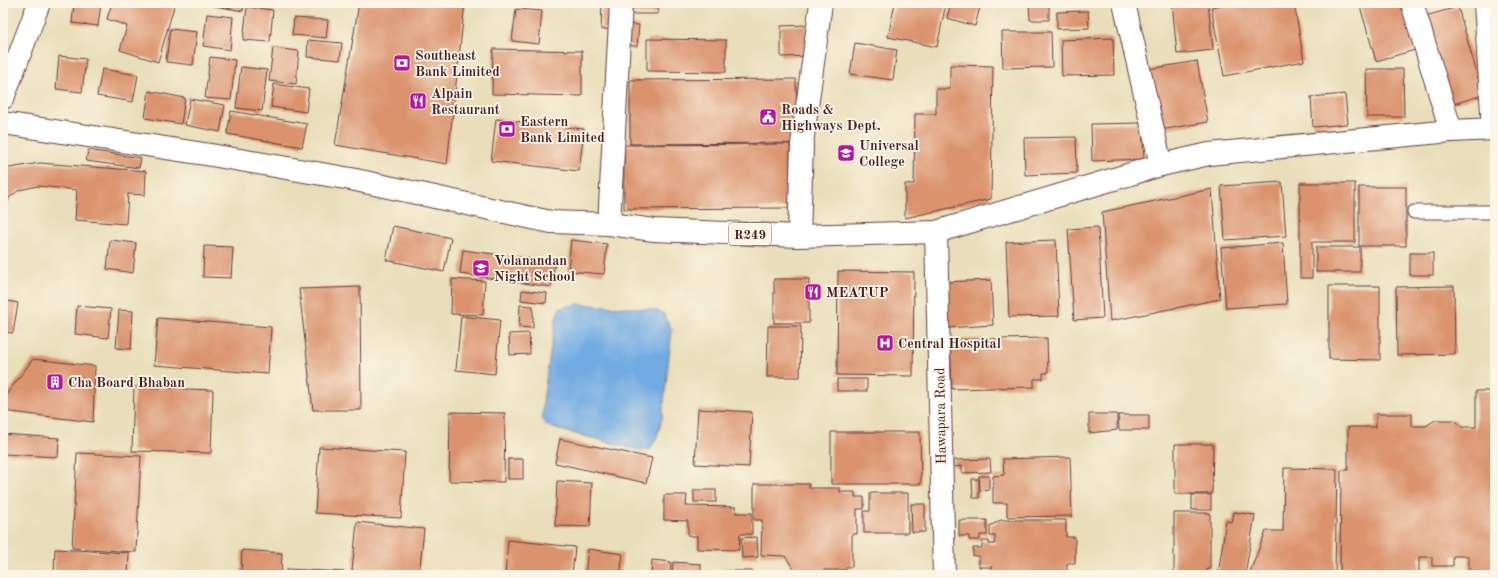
<svg xmlns="http://www.w3.org/2000/svg" width="1498" height="578" font-family="'Old Standard TT',serif">
	<style>
		.water { fill: #72abe2; stroke: #5e6586 }
		.building { fill: #da936d }
		.lines { fill: none; stroke-linecap: round; stroke-linejoin: round }
		.lane-casing { stroke: #623c40; stroke-width: 15 }
		.street-casing { stroke: #623c40; stroke-width: 24 }
		.secondary-casing { stroke: #623c40; stroke-width: 24 }
		.primary-casing { stroke: #623c40; stroke-width: 24 }
		.lane { stroke: #fff; stroke-width: 13 }
		.street { stroke: #fff; stroke-width: 22 }
		.secondary { stroke: #fff; stroke-width: 22 }
		.primary { stroke: #fff; stroke-width: 22 }
		.labels { text-anchor: middle; stroke-width: 3.5; stroke-linejoin: round; paint-order: stroke }
		.shield { fill: #fcf5e5; stroke: #7f5f63; stroke-width: 1 }
		.shield-label { font-size: 13px; font-weight: bold; fill: #4a1f2b }
		.poi-label { font-size: 14px; font-weight: bold; fill: #4a1f2b; stroke: #fcf5e5; text-anchor: start }
		.street-label { font-size: 14px; fill: #4a1f2b; stroke: #fcf5e5 }
	</style>
	<rect width="100%" height="100%" fill="#fcf5e5"/>
	<filter id="ink" filterUnits="userSpaceOnUse"><feTurbulence type="fractalNoise" baseFrequency=".025" numOctaves="2"/><feDisplacementMap in="SourceGraphic" scale="8" xChannelSelector="R" yChannelSelector="G"/><feConvolveMatrix kernelMatrix="1 2 1 2 8 2 1 2 1" color-interpolation-filters="sRGB"/></filter>
	<filter id="wash" filterUnits="userSpaceOnUse"><feTurbulence type="fractalNoise" baseFrequency=".012" numOctaves="4" result="noise"/><feDisplacementMap in="SourceGraphic" scale="16" xChannelSelector="R" yChannelSelector="G"/><feGaussianBlur stdDeviation="0.9" result="paint"/><feColorMatrix in="noise" values="0 0 0 0 0 0 0 0 0 0 0 0 0 0 0 0 0 1.4 0 .05"/><feComposite in="paint" operator="in"/></filter>
	<g filter="url(#wash)">
		<rect width="100%" height="100%" fill="#e9deb9"/>
		<path class="water" d="M577 304 650 309 663 313 672 330 662 419 657 437 650 449 643 451 556 429C552 427 544 426 543 421 539 411 554 334 556 317L560 308Z"/>
		<g id="blocks">
			<g class="building">
				<polygon points="74,3 101,3 98,26 72,23"/>
				<polygon points="112,3 175,3 158,62 120,50 127,26 107,19"/>
				<polygon points="198,3 244,3 243,11"/>
				<polygon points="359,3 465,3 447,164 335,145"/>
				<polygon points="602,3 619,3 618,30 601,29"/>
				<polygon points="629,3 658,3 658,14 630,14"/>
				<polygon points="895,3 946,3 937,47 888,37"/>
				<polygon points="951,3 981,3 975,26 947,18"/>
				<polygon points="1029,3 1049,3 1049,20 1030,20"/>
				<polygon points="1172,3 1208,3 1213,50 1177,54"/>
				<polygon points="1231,3 1294,3 1304,61 1224,76 1211,7"/>
				<polygon points="1299,3 1309,3 1300,6"/>
				<polygon points="1359,3 1401,3 1415,50 1376,61"/>
				<polygon points="247,7 273,10 270,42 243,40"/>
				<polygon points="1458,7 1483,95 1450,105 1425,16"/>
				<polygon points="516,9 542,11 539,44 512,41"/>
				<polygon points="1088,11 1089,28 1057,29 1057,12"/>
				<polygon points="207,14 233,17 230,50 203,46"/>
				<polygon points="294,18 328,20 326,38 292,35"/>
				<polygon points="623,24 639,25 637,46 622,45"/>
				<polygon points="807,25 808,56 781,57 781,26"/>
				<polygon points="170,29 197,32 193,65 166,62"/>
				<polygon points="1002,32 1051,32 1052,67 1003,68"/>
				<polygon points="1113,38 1114,75 1062,76 1061,40"/>
				<polygon points="647,39 726,40 726,72 647,71"/>
				<polygon points="308,40 342,43 340,60 307,57"/>
				<polygon points="855,43 897,50 893,80 850,74"/>
				<polygon points="273,48 299,51 296,84 269,81"/>
				<polygon points="493,49 582,51 582,96 492,94"/>
				<polygon points="59,56 86,59 82,92 56,89"/>
				<polygon points="210,57 235,60 231,100 205,98"/>
				<polygon points="1197,61 1208,122 1160,130 1149,69"/>
				<polygon points="950,65 993,66 991,199 905,218 905,184 914,184 915,114 936,114 936,89 950,89"/>
				<polygon points="241,67 267,70 262,111 236,108"/>
				<polygon points="102,69 138,75 133,102 97,96"/>
				<polygon points="1366,69 1403,69 1404,117 1367,117"/>
				<polygon points="796,79 797,143 630,144 630,80"/>
				<polygon points="274,84 309,89 306,112 271,107"/>
				<polygon points="149,91 185,98 181,124 145,118"/>
				<polygon points="1345,94 1348,124 1313,127 1311,97"/>
				<polygon points="190,99 225,105 220,132 185,125"/>
				<polygon points="231,111 307,124 302,147 227,134"/>
				<polygon points="496,119 584,129 579,171 491,161"/>
				<polygon points="1142,123 1144,159 1092,161 1091,124"/>
				<polygon points="1076,137 1077,173 1025,175 1024,138"/>
				<polygon points="790,144 790,208 624,209 624,145"/>
				<polygon points="88,150 141,158 139,168 86,161"/>
				<polygon points="40,163 146,171 145,195 128,194 126,224 75,220 77,190 38,186 19,190 9,198 3,217 3,169"/>
				<polygon points="1282,182 1286,236 1225,240 1221,186"/>
				<polygon points="1300,183 1355,183 1355,242 1312,242 1312,278 1300,278"/>
				<rect x="1359" y="187" width="47" height="59"/>
				<polygon points="1212,189 1220,299 1110,321 1102,212"/>
				<polygon points="393,226 451,238 444,272 386,260"/>
				<polygon points="1098,227 1103,318 1074,320 1068,229"/>
				<polygon points="110,240 136,243 133,273 107,269"/>
				<polygon points="571,240 607,244 604,274 568,271"/>
				<polygon points="1056,240 1059,316 1009,317 1006,242"/>
				<polygon points="1283,243 1287,304 1226,308 1221,248"/>
				<polygon points="204,246 233,247 231,278 203,277"/>
				<rect x="1316" y="247" width="44" height="25"/>
				<polygon points="463,250 555,262 551,287 460,274"/>
				<rect x="1410" y="253" width="23" height="22"/>
				<polygon points="838,271 914,272 913,376 837,375"/>
				<polygon points="452,279 485,281 483,315 451,314"/>
				<rect x="774" y="279" width="35" height="44"/>
				<polygon points="991,280 993,325 947,328 945,282"/>
				<polygon points="1329,286 1380,286 1380,360 1329,359"/>
				<polygon points="1454,286 1455,354 1397,355 1396,287"/>
				<polygon points="360,287 361,410 313,410 299,289"/>
				<polygon points="522,290 547,293 546,303 521,300"/>
				<polygon points="3,300 18,303 13,333 3,332"/>
				<polygon points="520,305 533,306 533,328 519,327"/>
				<polygon points="77,306 111,309 108,338 75,334"/>
				<polygon points="119,310 133,311 131,349 116,348"/>
				<polygon points="461,316 500,320 495,374 456,370"/>
				<polygon points="158,318 271,327 268,374 154,365"/>
				<polygon points="768,326 801,326 800,377 767,377"/>
				<polygon points="529,333 530,354 510,355 509,334"/>
				<polygon points="1047,338 1048,373 1043,373 1043,379 1034,379 1034,387 952,389 950,340"/>
				<polygon points="33,359 95,366 93,422 3,411 3,399"/>
				<rect x="837" y="379" width="30" height="12"/>
				<polygon points="134,387 213,390 211,453 132,451"/>
				<polygon points="1476,391 1495,391 1495,575 1469,575 1469,556 1453,556 1453,566 1432,566 1432,557 1419,557 1419,575 1340,574 1341,470 1348,470 1348,427 1376,427 1376,414 1412,414 1412,426 1426,426 1435,420 1455,420 1462,427 1476,427"/>
				<polygon points="698,409 752,412 749,467 695,464"/>
				<polygon points="450,412 505,413 504,482 449,481"/>
				<polygon points="1089,414 1117,414 1117,430 1089,433"/>
				<polygon points="1118,415 1149,415 1149,430 1119,430"/>
				<polygon points="831,432 920,432 921,484 831,484"/>
				<polygon points="3,434 59,438 58,457 3,454"/>
				<polygon points="560,439 652,458 646,483 555,463"/>
				<polygon points="1175,444 1213,444 1212,494 1175,494"/>
				<polygon points="319,447 405,452 401,518 315,513"/>
				<polygon points="77,453 141,456 136,552 72,548"/>
				<polygon points="1070,457 1072,516 1007,517 1007,503 993,503 993,476 1004,475 1003,459"/>
				<rect x="508" y="459" width="15" height="20"/>
				<polygon points="990,459 991,472 962,473 962,466 954,467 954,460"/>
				<polygon points="1284,468 1337,469 1335,575 1249,574 1266,531 1283,531"/>
				<polygon points="979,476 989,476 989,490 980,491"/>
				<polygon points="972,479 979,479 979,498 973,498"/>
				<polygon points="557,481 592,483 590,527 555,526"/>
				<polygon points="754,484 809,484 809,488 840,488 840,492 855,492 855,497 864,497 864,509 857,509 857,534 852,534 852,567 846,567 846,570 824,570 824,573 796,573 785,556 761,555 762,520 754,520"/>
				<rect x="694" y="490" width="22" height="12"/>
				<polygon points="870,493 908,493 908,533 864,533 864,511 870,511"/>
				<polygon points="664,495 687,495 686,506 736,507 736,513 752,513 752,534 740,534 739,550 697,549 697,536 688,536 688,521 664,520"/>
				<rect x="1192" y="495" width="19" height="15"/>
				<polygon points="911,504 925,504 925,532 912,532"/>
				<polygon points="1234,512 1255,515 1245,575 1218,575 1226,521 1232,522"/>
				<polygon points="1174,513 1210,513 1210,569 1207,569 1207,575 1174,575"/>
				<polygon points="959,520 987,520 987,535 980,535 980,540 969,540 969,536 959,536"/>
				<polygon points="1001,520 1066,520 1066,537 1075,537 1075,563 1067,563 1067,573 992,573 992,567 979,567 979,556 973,556 973,548 982,548 982,541 989,541 989,544 995,544 995,536 990,536 990,526"/>
				<polygon points="357,522 424,529 419,575 392,575 352,571"/>
				<polygon points="757,537 758,557 742,558 741,538"/>
				<polygon points="508,540 575,547 572,575 505,575"/>
				<polygon points="55,549 129,553 128,575 63,575 54,573"/>
				<polygon points="588,549 623,554 620,575 585,575"/>
				<polygon points="242,550 282,553 281,575 241,575"/>
				<polygon points="652,560 671,562 670,575 651,575"/>
				<polygon points="673,562 701,564 701,575 672,575"/>
				<polygon points="287,569 346,572 346,575 286,575"/>
				<rect x="723" y="571" width="30" height="4"/>
			</g>
		</g>
	</g>
	<g filter="url(#ink)">
		<use href="#blocks" fill-opacity="0" stroke="#623c40" stroke-width="1"/>
		<g class="lines">
			<defs>
				<polyline id="lane" points="1414,212 1495,212"/>
				<g id="street">
					<polyline points="1124,3 1161,165"/>
					<polyline points="1412,3 1451,131"/>
					<polyline points="1485,3 1493,129"/>
					<polyline points="609,224 621,3"/>
					<polyline points="799,236 802,144 821,3"/>
				</g>
				<g id="secondary">
					<polyline points="3,98 39,3"/>
					<polyline points="936,232 944,575"/>
				</g>
				<polyline id="primary" points="3,123 211,155 351,179 551,222 609,224 654,230 799,236 936,232 1161,165 1209,154 1451,131 1495,129"/>
			</defs>
			<use href="#lane" class="lane-casing"/>
			<use href="#street" class="street-casing"/>
			<use href="#secondary" class="secondary-casing"/>
			<use href="#primary" class="primary-casing"/>
			<use href="#lane" class="lane"/>
			<use href="#street" class="street"/>
			<use href="#secondary" class="secondary"/>
			<use href="#primary" class="primary"/>
		</g>
	</g>
	<defs>
		<symbol id="bank-square" viewBox="-11 -11 22 22"><rect x="-9" y="-9" width="18" height="18" rx="4" fill="#b5179e" stroke="#fcf5e5"/><path d="M-6-4H6V4H-6ZM0-2.3a2.3 2.3 0 1 0 0 4.6a2.3 2.3 0 1 0 0-4.6Z" fill="#fff"/></symbol>
		<symbol id="restaurant-square" viewBox="-11 -11 22 22"><rect x="-9" y="-9" width="18" height="18" rx="4" fill="#b5179e" stroke="#fcf5e5"/><path d="M-5-6h1v4h1v-4h1v4h1v-4h1v5L-1.5 .5V6h-2V.5L-5-1ZM5-6V6H3V1.5H1.5Q1.5-4 5-6Z" fill="#fff"/></symbol>
		<symbol id="civic-square" viewBox="-11 -11 22 22"><rect x="-9" y="-9" width="18" height="18" rx="4" fill="#b5179e" stroke="#fcf5e5"/><path d="M-.6-6.5H3V-4.5H.6V-3L4-1V1h2V6H-6V1h2V-1L-.6-3ZM-1.2 2.5V6h2.4V2.5Z" fill="#fff"/></symbol>
		<symbol id="university-square" viewBox="-11 -11 22 22"><rect x="-9" y="-9" width="18" height="18" rx="4" fill="#b5179e" stroke="#fcf5e5"/><path d="M0-5L7-2L0 1L-7-2ZM-4 1L0 2.5L4 1V4Q0 6-4 4Z" fill="#fff"/></symbol>
		<symbol id="school-square" viewBox="-11 -11 22 22"><rect x="-9" y="-9" width="18" height="18" rx="4" fill="#b5179e" stroke="#fcf5e5"/><path d="M0-5L7-2L0 1L-7-2ZM-4 1L0 2.5L4 1V4Q0 6-4 4Z" fill="#fff"/></symbol>
		<symbol id="hospital-square" viewBox="-11 -11 22 22"><rect x="-9" y="-9" width="18" height="18" rx="4" fill="#b5179e" stroke="#fcf5e5"/><path d="M-5-5h3v3.5h4V-5h3V5h-3V1.5h-4V5h-3Z" fill="#fff"/></symbol>
		<symbol id="building-square" viewBox="-11 -11 22 22"><rect x="-9" y="-9" width="18" height="18" rx="4" fill="#b5179e" stroke="#fcf5e5"/><path d="M-4-6H4V6H1V3H-1V6H-4ZM-2.5-4.3h1.7v1.8h-1.7ZM.8-4.3h1.7v1.8H.8ZM-2.5-1h1.7V.8h-1.7ZM.8-1h1.7V.8H.8Z" fill="#fff"/></symbol>
	</defs>
	<g fill-rule="evenodd">
		<use href="#bank-square" x="392" y="53" width="20" height="20"/>
		<use href="#restaurant-square" x="408" y="91" width="20" height="20"/>
		<use href="#civic-square" x="758" y="107" width="20" height="20"/>
		<use href="#bank-square" x="497" y="119" width="20" height="20"/>
		<use href="#university-square" x="836" y="143" width="20" height="20"/>
		<use href="#school-square" x="471" y="258" width="20" height="20"/>
		<use href="#restaurant-square" x="803" y="282" width="20" height="20"/>
		<use href="#hospital-square" x="875" y="333" width="20" height="20"/>
		<use href="#building-square" x="45" y="372" width="20" height="20"/>
	</g>
	<g class="labels">
		<rect class="shield" x="729" y="223" width="42" height="22" rx="3"/>
		<g class="shield-label">
			<text x="750" y="239">R249</text>
		</g>
		<g class="poi-label">
			<text x="415" y="60">Southeast<tspan x="415" dy="16">Bank Limited</tspan></text>
			<text x="431" y="98">Alpain<tspan x="431" dy="16">Restaurant</tspan></text>
			<text x="781" y="114">Roads &amp;<tspan x="781" dy="16">Highways Dept.</tspan></text>
			<text x="520" y="126">Eastern<tspan x="520" dy="16">Bank Limited</tspan></text>
			<text x="859" y="150">Universal<tspan x="859" dy="16">College</tspan></text>
			<text x="494" y="265">Volanandan<tspan x="494" dy="16">Night School</tspan></text>
			<text x="826" y="297">MEATUP</text>
			<text x="898" y="348">Central Hospital</text>
			<text x="68" y="387">Cha Board Bhaban</text>
		</g>
		<g class="street-label">
			<text transform="translate(940 416) rotate(-91)" y="5">Hawapara Road</text>
		</g>
	</g>
	<rect width="1498" height="578" fill="none" stroke="#fcf5e5" stroke-width="16"/>
</svg>
